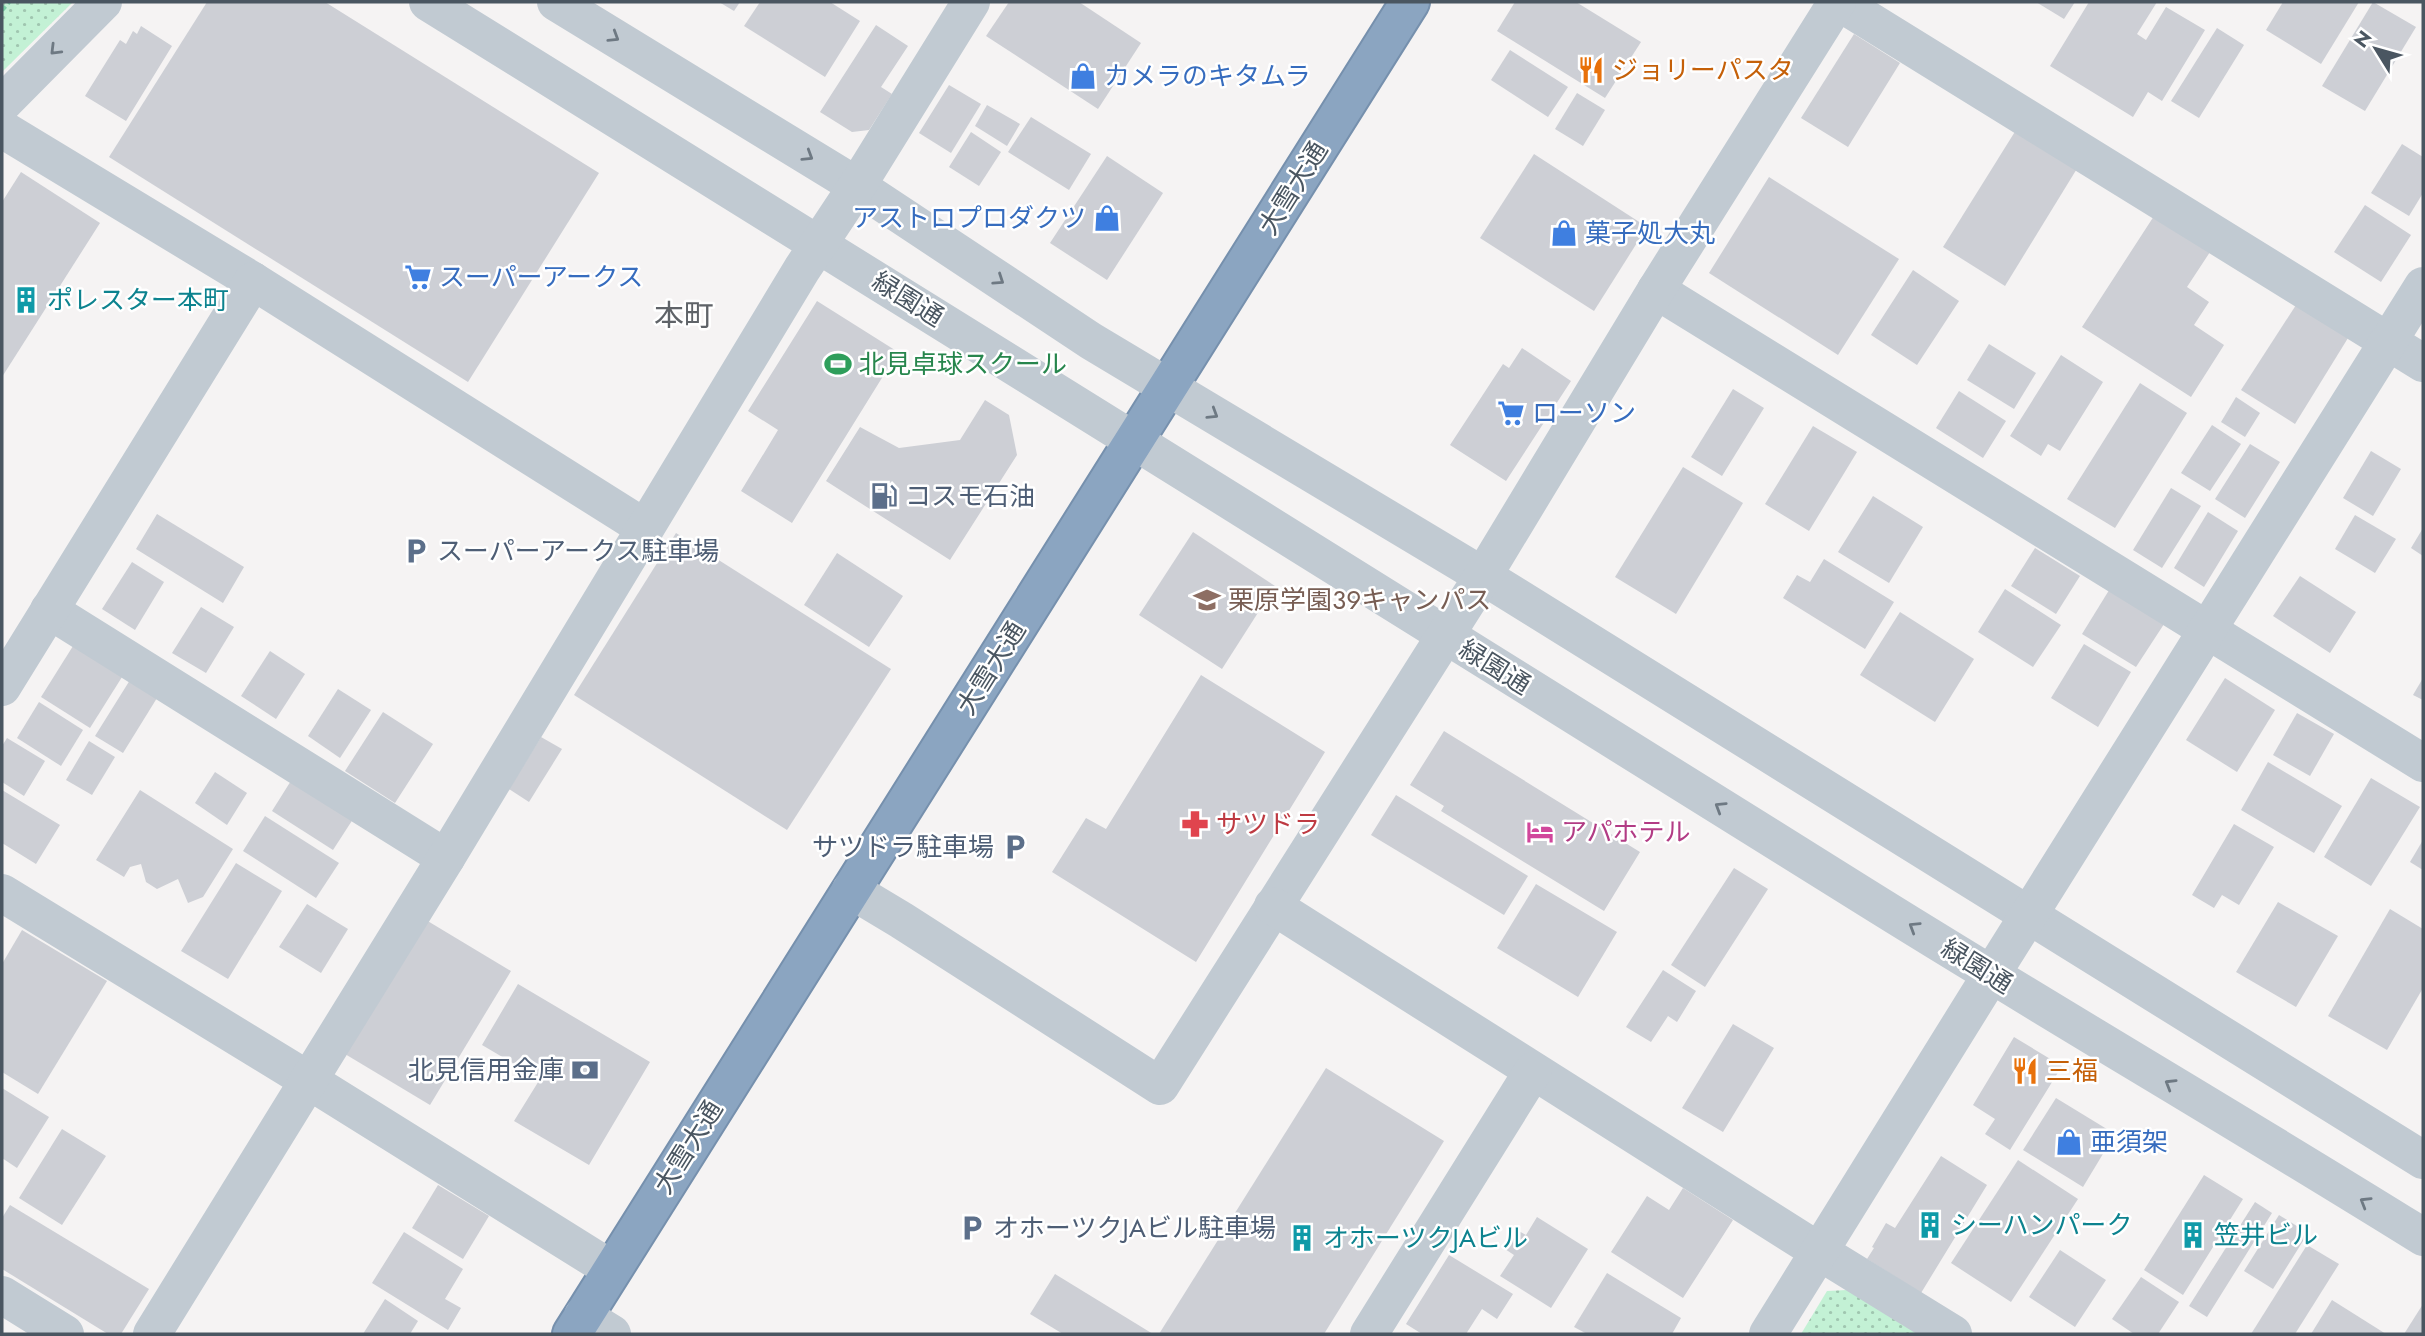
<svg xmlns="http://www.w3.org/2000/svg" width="2425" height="1336" font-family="Jost,'Noto Sans JP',sans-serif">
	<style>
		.green { fill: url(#green-dots) }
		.building { fill: #cdcfd5 }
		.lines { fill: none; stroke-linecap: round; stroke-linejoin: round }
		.highway-casing { stroke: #7690ad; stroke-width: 42 }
		.path { stroke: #7ad0a6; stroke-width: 4.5; stroke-dasharray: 5 3.5; stroke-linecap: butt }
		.minor { stroke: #c1cad2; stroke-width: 38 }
		.highway { stroke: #8ba5c1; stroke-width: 38 }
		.oneway { stroke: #6e7983 }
		.labels { text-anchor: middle; stroke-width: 5; stroke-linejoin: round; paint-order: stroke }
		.food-label { font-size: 26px; fill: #c56008; stroke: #fff; text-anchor: start }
		.shop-label { font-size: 26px; fill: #366cbe; stroke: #fff; text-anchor: start }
		.street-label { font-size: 26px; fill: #4a5661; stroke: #fff }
		.culture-label { font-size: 26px; fill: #0d838f; stroke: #fff; text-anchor: start }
		.leisure-label { font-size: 26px; fill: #27864d; stroke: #fff; text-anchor: start }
		.service-label { font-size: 26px; fill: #4e5e75; stroke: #fff; text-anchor: start }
		.education-label { font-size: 26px; fill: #785e54; stroke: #fff; text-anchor: start }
		.health-label { font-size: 26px; fill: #be3a42; stroke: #fff; text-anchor: start }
		.hotel-label { font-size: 26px; fill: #b23c85; stroke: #fff; text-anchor: start }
		.quarter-label { font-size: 30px; fill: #5f6368; stroke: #fff }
	</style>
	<defs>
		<pattern id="green-dots" width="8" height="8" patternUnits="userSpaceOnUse" patternTransform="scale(1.75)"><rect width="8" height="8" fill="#c3f1d5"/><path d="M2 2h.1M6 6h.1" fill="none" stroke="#a0c6b0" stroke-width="1.8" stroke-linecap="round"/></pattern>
	</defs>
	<rect width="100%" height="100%" fill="#f5f3f3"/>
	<g class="green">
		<polygon points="2,2 73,2 2,72"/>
		<polygon points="1847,1290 1919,1334 1801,1334 1827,1291"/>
	</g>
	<g class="building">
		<polygon points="207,2 325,2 599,173 468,382 109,157"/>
		<polygon points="719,2 740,2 734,11"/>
		<polygon points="760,2 830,2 860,21 825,77 744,26"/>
		<polygon points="1009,2 1079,2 1141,43 1098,109 986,36"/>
		<polygon points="1515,2 1576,2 1641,42 1605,98 1497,31"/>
		<polygon points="2036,2 2075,2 2064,19"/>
		<polygon points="2089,2 2157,2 2137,34 2146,40 2166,7 2205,30 2162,101 2148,92 2133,117 2050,66"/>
		<polygon points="2283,2 2359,2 2321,64 2266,30"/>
		<polygon points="2373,2 2416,27 2365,111 2322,86"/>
		<polygon points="876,25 908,46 881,87 892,94 869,130 852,132 820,112"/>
		<polygon points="141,26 172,46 126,121 85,96 120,40 126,44 133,31 137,34"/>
		<polygon points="2217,28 2244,45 2199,118 2171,101"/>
		<polygon points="1854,34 1900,63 1848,147 1801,118"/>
		<polygon points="1510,50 1568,87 1548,117 1491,80"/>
		<polygon points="949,85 981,104 951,153 919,133"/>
		<polygon points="1577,93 1605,110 1583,146 1555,129"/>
		<polygon points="987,105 1020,124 1007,146 975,126"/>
		<polygon points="1031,117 1091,154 1069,190 1008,152"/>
		<polygon points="2016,130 2078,167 2005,286 1943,247"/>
		<polygon points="971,132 1001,152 979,186 949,167"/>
		<polygon points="2402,144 2423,157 2423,193 2409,216 2371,193"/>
		<polygon points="1534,154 1647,227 1594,311 1480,238"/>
		<polygon points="1107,156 1163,193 1107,280 1050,243"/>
		<polygon points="21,172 100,223 2,377 2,202"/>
		<polygon points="1769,177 1899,259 1838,355 1709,273"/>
		<polygon points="2365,205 2411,235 2381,282 2334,252"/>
		<polygon points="2154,216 2210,252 2187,287 2209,302 2194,325 2224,345 2191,397 2082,327"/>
		<polygon points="1913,270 1959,301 1917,365 1871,335"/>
		<polygon points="817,301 898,352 792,523 741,491 778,430 748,411"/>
		<polygon points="2296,305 2348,338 2295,424 2241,390"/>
		<polygon points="1989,344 2036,373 2014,409 1967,380"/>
		<polygon points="1522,348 1571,381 1506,481 1450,445 1503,364 1509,368"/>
		<polygon points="2061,355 2103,382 2060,451 2048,444 2041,456 2010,436"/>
		<polygon points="2140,383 2187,413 2115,528 2067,499"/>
		<polygon points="1733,389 1764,408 1722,476 1691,457"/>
		<polygon points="1959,391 2006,421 1983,458 1936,428"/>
		<polygon points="2236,397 2260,413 2245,437 2221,422"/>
		<polygon points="985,400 1009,415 1017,455 950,560 826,481 860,427 899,448 960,440"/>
		<polygon points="2212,425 2241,444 2210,491 2181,473"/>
		<polygon points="1813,426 1857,452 1809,531 1765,504"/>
		<polygon points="2250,444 2280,462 2245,518 2215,499"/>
		<polygon points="2371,451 2401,469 2373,516 2343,498"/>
		<polygon points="1683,467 1743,503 1676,614 1615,577"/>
		<polygon points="2171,488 2201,506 2162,568 2133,550"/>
		<polygon points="1873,496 1923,527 1889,583 1838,552"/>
		<polygon points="2208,512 2238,531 2204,587 2174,568"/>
		<polygon points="157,514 244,567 223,603 136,549"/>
		<polygon points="2355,515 2396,539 2375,573 2335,549"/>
		<polygon points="2423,528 2423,556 2411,548"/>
		<polygon points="1193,532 1275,586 1222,669 1139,615"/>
		<polygon points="676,533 891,669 787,830 574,695"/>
		<polygon points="2035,548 2080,576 2056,614 2011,586"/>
		<polygon points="837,553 903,596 869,647 804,605"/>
		<polygon points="1824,559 1894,602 1865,649 1783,598 1797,575 1810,582"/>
		<polygon points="132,562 164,582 135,630 102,609"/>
		<polygon points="2300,576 2356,612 2330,653 2273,616"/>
		<polygon points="2111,587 2166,621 2136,667 2082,634"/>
		<polygon points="2005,589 2061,625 2033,667 1978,632"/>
		<polygon points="201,607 234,627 206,673 172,653"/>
		<polygon points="1900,612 1974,659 1935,722 1860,675"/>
		<polygon points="2084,644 2131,672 2098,727 2051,698"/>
		<polygon points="73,646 122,677 90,728 41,697"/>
		<polygon points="270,651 305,674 276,719 241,696"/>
		<polygon points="1201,675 1325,752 1196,962 1052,872 1086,818 1106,829"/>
		<polygon points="2225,678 2275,710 2237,772 2186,740"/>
		<polygon points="2423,678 2423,700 2413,695"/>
		<polygon points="130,680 157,698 123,753 95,736"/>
		<polygon points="338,689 371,710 340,758 308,736"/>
		<polygon points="39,702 83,730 61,766 17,738"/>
		<polygon points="383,712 433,744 395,803 345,771"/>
		<polygon points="2297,713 2334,734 2310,776 2273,755"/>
		<polygon points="1444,731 1640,852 1604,911 1441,811 1444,806 1410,785"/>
		<polygon points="541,737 562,749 529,802 509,789"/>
		<polygon points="7,738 45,761 24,796 2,782 2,746"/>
		<polygon points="89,741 115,757 92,795 66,780"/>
		<polygon points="2268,762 2342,806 2314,853 2241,810"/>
		<polygon points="215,772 247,793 227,825 195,803"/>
		<polygon points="294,776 355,816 333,850 272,811"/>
		<polygon points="2371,778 2420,807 2371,886 2324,857"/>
		<polygon points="2,790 60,825 36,864 2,843"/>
		<polygon points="140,790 233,849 203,897 188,903 178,879 157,889 146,882 141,864 130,867 124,877 96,860"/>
		<polygon points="1396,795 1528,876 1504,915 1371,835"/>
		<polygon points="265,816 339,863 316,898 243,851"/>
		<polygon points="2234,824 2274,847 2239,905 2222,895 2214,908 2192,895"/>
		<polygon points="2423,840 2423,870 2410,862"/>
		<polygon points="236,863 282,891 228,979 181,951"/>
		<polygon points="1734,868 1768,889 1705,987 1671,965"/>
		<polygon points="1536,884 1617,932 1578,997 1497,948"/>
		<polygon points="2278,902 2338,936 2296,1007 2236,972"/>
		<polygon points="307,904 348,929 321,973 279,947"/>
		<polygon points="2390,909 2423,929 2423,988 2387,1050 2328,1016"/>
		<polygon points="426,920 511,971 430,1105 345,1054"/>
		<polygon points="22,930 107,981 38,1094 2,1072 2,964"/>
		<polygon points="1663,970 1696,991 1677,1022 1668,1016 1651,1042 1626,1027"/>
		<polygon points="518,984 650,1062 589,1165 514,1121 540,1079 482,1045"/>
		<polygon points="1733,1024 1774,1048 1723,1132 1682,1108"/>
		<polygon points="2014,1037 2062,1066 2010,1150 1985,1134 1995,1119 1973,1105"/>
		<polygon points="1326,1068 1444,1141 1324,1334 1159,1334"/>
		<polygon points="2,1088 49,1117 17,1168 2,1158"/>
		<polygon points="2056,1098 2115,1134 2083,1187 2023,1150"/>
		<polygon points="62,1129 106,1156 62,1225 19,1198"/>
		<polygon points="1941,1156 1987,1185 1921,1293 1867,1259 1874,1248 1872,1247 1886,1223 1895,1228"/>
		<polygon points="2018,1160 2078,1199 2011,1302 1951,1263"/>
		<polygon points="2204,1175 2243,1199 2183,1295 2144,1270"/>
		<polygon points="438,1185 489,1216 463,1259 412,1228"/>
		<polygon points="1683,1188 1733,1220 1683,1298 1611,1252 1647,1196 1669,1210"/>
		<polygon points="2255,1202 2272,1213 2207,1317 2189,1306"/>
		<polygon points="10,1205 149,1289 121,1334 108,1334 2,1269 2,1218"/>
		<polygon points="2279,1215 2308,1233 2273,1289 2244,1271"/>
		<polygon points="1537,1217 1588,1249 1551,1308 1500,1276 1514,1255 1505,1249 1517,1230 1526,1235"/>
		<polygon points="404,1232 463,1269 445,1299 461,1308 448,1330 372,1283"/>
		<polygon points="2307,1245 2339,1264 2295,1334 2251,1334"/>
		<polygon points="2060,1250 2106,1280 2075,1327 2029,1297"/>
		<polygon points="1449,1255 1513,1294 1497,1319 1482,1309 1466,1334 1422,1334 1406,1324"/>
		<polygon points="1607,1273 1681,1318 1672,1334 1587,1334 1574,1327"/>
		<polygon points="1055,1274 1153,1334 1063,1334 1030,1314"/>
		<polygon points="2141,1277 2179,1302 2158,1334 2134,1334 2112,1319"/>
		<polygon points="385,1299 418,1321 410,1334 363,1334"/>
		<polygon points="2332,1300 2386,1334 2311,1334"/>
		<polygon points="2423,1304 2423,1334 2404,1334"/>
	</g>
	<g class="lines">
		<defs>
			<polyline id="highway" points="572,1334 1410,2"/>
		</defs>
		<use href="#highway" class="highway-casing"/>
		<polyline class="path" points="2,10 9,2"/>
		<g class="minor">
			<path d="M428 2C906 296 1382 597 1859 893 2046 1010 2237 1121 2423 1237"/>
			<polyline points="556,2 857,186 1091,341 1483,576 2423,1160"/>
			<polyline points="1839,2 2423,363"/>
			<polyline points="2,104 103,2"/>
			<polyline points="2,129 253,281"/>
			<polyline points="1656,290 2423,763"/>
			<polyline points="49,610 446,858"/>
			<polyline points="2,687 253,281 645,528"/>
			<polyline points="851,890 901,920 1160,1086 1483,576 1656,290 1837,2"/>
			<polyline points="2,893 308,1080 611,1269"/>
			<polyline points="1273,906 1820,1252 1953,1334"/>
			<polyline points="2,1295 65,1334"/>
			<polyline points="583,1316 612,1334"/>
			<polyline points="152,1334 446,858 802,269 857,186 971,2"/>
			<polyline points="1369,1334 1533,1071"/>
			<polyline points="1768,1334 1991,975 2423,286"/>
		</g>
		<use href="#highway" class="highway"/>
	</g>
	<defs><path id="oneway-chevron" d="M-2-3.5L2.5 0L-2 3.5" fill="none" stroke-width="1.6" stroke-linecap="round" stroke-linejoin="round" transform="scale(1.75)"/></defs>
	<g class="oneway">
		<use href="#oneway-chevron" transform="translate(614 37) rotate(32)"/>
		<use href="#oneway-chevron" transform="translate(55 50) rotate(135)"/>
		<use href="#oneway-chevron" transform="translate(808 156) rotate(32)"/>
		<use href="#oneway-chevron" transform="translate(999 280) rotate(34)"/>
		<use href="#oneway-chevron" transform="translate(1213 414) rotate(32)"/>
		<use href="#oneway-chevron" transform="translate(1720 807) rotate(-148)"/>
		<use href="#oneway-chevron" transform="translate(1914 927) rotate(-148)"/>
		<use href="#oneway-chevron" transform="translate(2170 1084) rotate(-149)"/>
		<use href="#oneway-chevron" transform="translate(2365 1202) rotate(-149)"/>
	</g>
	<defs>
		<symbol id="restaurant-bare" viewBox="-9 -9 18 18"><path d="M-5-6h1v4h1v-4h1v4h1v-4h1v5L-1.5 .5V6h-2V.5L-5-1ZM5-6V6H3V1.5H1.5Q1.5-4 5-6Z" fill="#e8710a" stroke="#fff" stroke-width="2.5" paint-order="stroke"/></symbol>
		<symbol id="shop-bare" viewBox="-9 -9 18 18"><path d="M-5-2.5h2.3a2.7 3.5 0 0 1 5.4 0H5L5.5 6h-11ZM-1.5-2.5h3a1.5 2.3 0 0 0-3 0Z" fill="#3f7fe0" stroke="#fff" stroke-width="2.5" paint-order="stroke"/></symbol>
		<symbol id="supermarket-bare" viewBox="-9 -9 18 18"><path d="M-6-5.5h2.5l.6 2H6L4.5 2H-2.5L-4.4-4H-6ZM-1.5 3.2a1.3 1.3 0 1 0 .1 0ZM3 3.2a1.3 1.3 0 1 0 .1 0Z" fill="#3f7fe0" stroke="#fff" stroke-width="2.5" paint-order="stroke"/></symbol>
		<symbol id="building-bare" viewBox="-9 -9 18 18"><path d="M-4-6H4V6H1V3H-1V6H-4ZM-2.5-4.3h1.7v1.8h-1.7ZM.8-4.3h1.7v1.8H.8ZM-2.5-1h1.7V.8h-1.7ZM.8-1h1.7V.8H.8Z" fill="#0f9aa8" stroke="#fff" stroke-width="2.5" paint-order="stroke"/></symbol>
		<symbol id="stadium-bare" viewBox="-9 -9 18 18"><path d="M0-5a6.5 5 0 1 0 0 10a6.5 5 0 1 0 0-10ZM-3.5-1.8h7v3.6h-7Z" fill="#2e9e5b" stroke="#fff" stroke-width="2.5" paint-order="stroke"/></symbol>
		<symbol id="fuel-bare" viewBox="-9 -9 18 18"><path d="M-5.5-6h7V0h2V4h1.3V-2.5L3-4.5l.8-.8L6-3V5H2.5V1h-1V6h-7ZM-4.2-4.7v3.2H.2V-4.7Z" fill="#5c6f8a" stroke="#fff" stroke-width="2.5" paint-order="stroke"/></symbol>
		<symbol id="parking-bare" viewBox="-9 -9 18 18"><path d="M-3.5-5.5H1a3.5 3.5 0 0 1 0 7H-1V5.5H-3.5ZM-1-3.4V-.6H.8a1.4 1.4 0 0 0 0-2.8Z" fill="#5c6f8a" stroke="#fff" stroke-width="2.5" paint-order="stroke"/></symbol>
		<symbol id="university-bare" viewBox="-9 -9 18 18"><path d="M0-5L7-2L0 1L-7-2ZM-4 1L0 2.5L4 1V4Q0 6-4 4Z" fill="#8d6e63" stroke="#fff" stroke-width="2.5" paint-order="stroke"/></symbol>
		<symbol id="pharmacy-bare" viewBox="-9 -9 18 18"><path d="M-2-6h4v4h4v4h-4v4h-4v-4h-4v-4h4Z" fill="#e0444e" stroke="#fff" stroke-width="2.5" paint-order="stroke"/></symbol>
		<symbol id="hotel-bare" viewBox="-9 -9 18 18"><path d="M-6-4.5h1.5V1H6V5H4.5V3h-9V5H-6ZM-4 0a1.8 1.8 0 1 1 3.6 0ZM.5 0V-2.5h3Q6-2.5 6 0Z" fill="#d1479c" stroke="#fff" stroke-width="2.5" paint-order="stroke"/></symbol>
		<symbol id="bank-bare" viewBox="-9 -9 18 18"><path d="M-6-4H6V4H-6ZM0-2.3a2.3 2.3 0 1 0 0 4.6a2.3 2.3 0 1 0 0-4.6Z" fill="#5c6f8a" stroke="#fff" stroke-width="2.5" paint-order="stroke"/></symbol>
	</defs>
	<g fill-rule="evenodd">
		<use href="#restaurant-bare" x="1572" y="51" width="38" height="38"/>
		<use href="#shop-bare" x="1064" y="57" width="38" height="38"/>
		<use href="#shop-bare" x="1088" y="199" width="38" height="38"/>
		<use href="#shop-bare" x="1545" y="214" width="38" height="38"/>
		<use href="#supermarket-bare" x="399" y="258" width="38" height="38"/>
		<use href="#building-bare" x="7" y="281" width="38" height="38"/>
		<use href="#stadium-bare" x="819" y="345" width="38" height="38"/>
		<use href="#supermarket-bare" x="1492" y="394" width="38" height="38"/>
		<use href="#fuel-bare" x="865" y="477" width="38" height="38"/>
		<use href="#parking-bare" x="397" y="532" width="38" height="38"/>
		<use href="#university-bare" x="1188" y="581" width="38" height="38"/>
		<use href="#pharmacy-bare" x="1176" y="805" width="38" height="38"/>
		<use href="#hotel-bare" x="1521" y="813" width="38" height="38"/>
		<use href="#parking-bare" x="996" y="828" width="38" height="38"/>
		<use href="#bank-bare" x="566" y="1051" width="38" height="38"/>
		<use href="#restaurant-bare" x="2006" y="1052" width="38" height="38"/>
		<use href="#shop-bare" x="2050" y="1123" width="38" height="38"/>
		<use href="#building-bare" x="1911" y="1206" width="38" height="38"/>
		<use href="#parking-bare" x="953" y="1209" width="38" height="38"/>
		<use href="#building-bare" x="2174" y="1216" width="38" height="38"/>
		<use href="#building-bare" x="1283" y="1219" width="38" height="38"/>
	</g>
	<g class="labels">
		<g class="food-label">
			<text x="1612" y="79">ジョリーパスタ</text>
			<text x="2046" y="1080">三福</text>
		</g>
		<g class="shop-label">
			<text x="1104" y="85">カメラのキタムラ</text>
			<text x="1086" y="227" text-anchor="end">アストロプロダクツ</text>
			<text x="1585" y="242">菓子処大丸</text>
			<text x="439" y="286">スーパーアークス</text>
			<text x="1532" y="422">ローソン</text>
			<text x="2090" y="1151">亜須架</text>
		</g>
		<g class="street-label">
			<text transform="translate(1293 188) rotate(-58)" y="9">大雪大通</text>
			<text transform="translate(908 299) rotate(32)" y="9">緑園通</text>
			<text transform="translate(1495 667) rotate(32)" y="9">緑園通</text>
			<text transform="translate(991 668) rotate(-58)" y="9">大雪大通</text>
			<text transform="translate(1977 966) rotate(32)" y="9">緑園通</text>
			<text transform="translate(688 1147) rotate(-58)" y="9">大雪大通</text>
		</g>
		<g class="culture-label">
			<text x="47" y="309">ポレスター本町</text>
			<text x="1951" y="1234">シーハンパーク</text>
			<text x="2214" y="1244">笠井ビル</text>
			<text x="1323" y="1247">オホーツクJAビル</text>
		</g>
		<g class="leisure-label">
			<text x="859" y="373">北見卓球スクール</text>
		</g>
		<g class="service-label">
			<text x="905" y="505">コスモ石油</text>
			<text x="437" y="560">スーパーアークス駐車場</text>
			<text x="994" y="856" text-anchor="end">サツドラ駐車場</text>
			<text x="564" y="1079" text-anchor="end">北見信用金庫</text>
			<text x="993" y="1237">オホーツクJAビル駐車場</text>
		</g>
		<g class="education-label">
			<text x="1228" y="609">栗原学園39キャンパス</text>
		</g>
		<g class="health-label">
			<text x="1216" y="833">サツドラ</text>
		</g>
		<g class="hotel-label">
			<text x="1561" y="841">アパホテル</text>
		</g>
		<g class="quarter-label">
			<text x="684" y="326">本町</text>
		</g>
	</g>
	<rect width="2425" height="1336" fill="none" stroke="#4a5661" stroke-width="7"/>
	<g transform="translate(2376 49) rotate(307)" stroke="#ffffff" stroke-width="5" paint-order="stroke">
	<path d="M0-5L12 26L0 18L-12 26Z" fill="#4a5661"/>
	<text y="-10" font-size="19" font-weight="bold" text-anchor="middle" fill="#4a5661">N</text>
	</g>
</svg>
